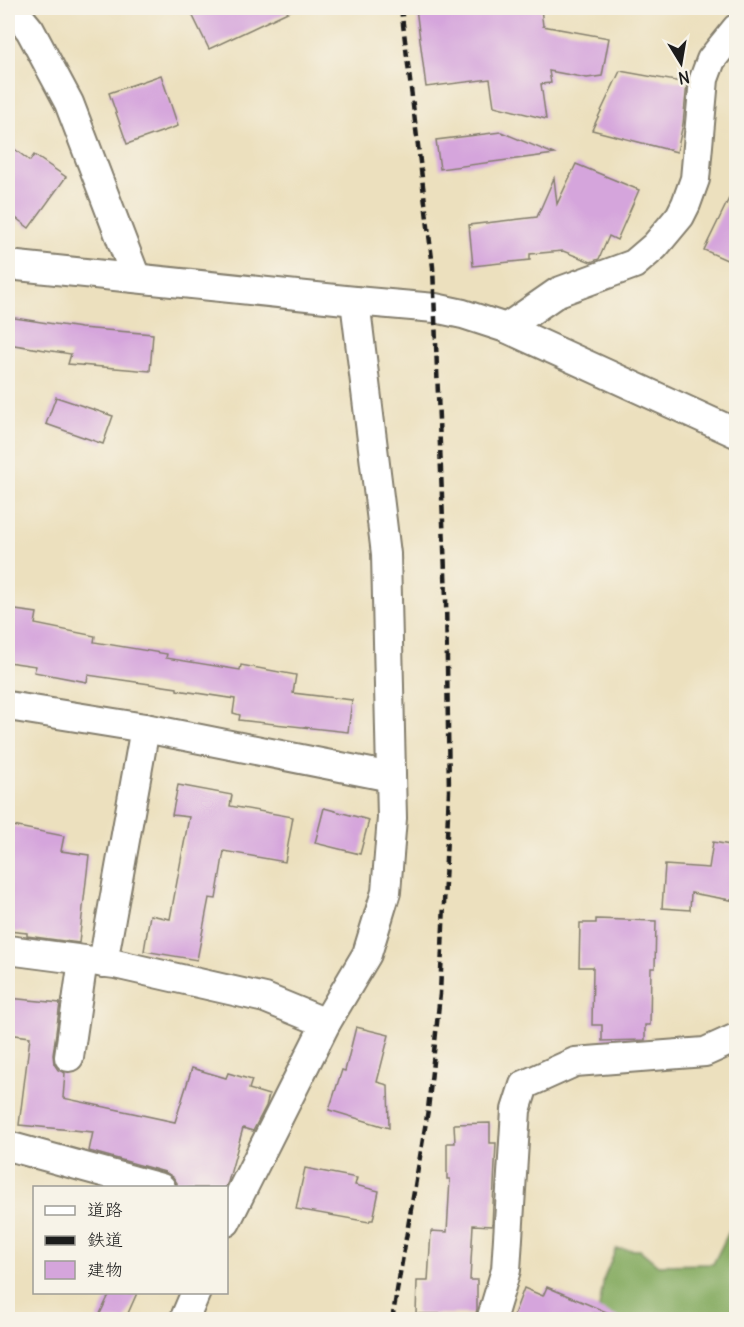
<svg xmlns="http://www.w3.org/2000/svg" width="744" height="1327" font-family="Delius,'Klee One',sans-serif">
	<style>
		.forest { fill: #86ac62; stroke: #51643f; stroke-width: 1.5 }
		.building { fill: #d5a5dc }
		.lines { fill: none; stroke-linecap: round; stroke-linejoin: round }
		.street-casing { stroke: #847e6d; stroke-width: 32 }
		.street { stroke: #fff; stroke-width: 28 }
		.rail { stroke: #1c1c1c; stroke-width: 4.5; stroke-dasharray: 9 4.5; stroke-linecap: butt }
	</style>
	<rect width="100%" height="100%" fill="#f7f3e8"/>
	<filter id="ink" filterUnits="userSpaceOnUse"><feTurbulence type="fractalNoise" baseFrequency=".0167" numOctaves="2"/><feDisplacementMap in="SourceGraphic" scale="12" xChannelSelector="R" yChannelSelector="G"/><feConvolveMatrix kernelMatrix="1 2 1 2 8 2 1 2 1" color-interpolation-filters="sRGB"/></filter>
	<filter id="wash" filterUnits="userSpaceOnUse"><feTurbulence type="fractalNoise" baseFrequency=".008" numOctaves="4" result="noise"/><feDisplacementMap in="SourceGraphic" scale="24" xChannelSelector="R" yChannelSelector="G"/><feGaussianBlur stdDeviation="1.35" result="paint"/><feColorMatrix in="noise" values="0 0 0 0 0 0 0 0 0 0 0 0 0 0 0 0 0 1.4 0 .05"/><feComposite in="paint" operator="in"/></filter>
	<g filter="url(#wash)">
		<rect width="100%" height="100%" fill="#ece0be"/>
		<polygon class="forest" points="736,1218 736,1319 593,1320 598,1314 604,1278 616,1249 640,1250 658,1265 713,1264"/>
		<g id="blocks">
			<g class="building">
				<polygon points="189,8 296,8 209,49"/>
				<polygon points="416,8 541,8 543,26 609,38 602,76 587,78 549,71 551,83 541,84 546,119 494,106 490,79 426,87"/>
				<polygon points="620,71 687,83 683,124 677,152 592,130"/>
				<polygon points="161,75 178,126 127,144 109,93"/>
				<polygon points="501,132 554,154 440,169 436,140"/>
				<polygon points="8,144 30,161 34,155 66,177 29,228 8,212"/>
				<polygon points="576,164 639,190 617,240 609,236 599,259 591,262 563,251 530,254 530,260 473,266 469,225 537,217 554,178 557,204"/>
				<polygon points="736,184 736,264 704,250"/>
				<polygon points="8,317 81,328 153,334 150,371 68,364 71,354 8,344"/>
				<polygon points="56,397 113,416 103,444 46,424"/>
				<polygon points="8,609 37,613 35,624 95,636 94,642 167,654 166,658 240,670 241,665 296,675 293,693 352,700 348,732 239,720 240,715 233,713 235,699 177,690 177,688 88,675 87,682 34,672 36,666 8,662"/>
				<polygon points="178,785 232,795 230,806 293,817 285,862 224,851 216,899 209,898 197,960 144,951 150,915 170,919 189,817 172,815"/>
				<polygon points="324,808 369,820 360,854 315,843"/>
				<polygon points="8,825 64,836 61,851 89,855 79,943 27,936 27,933 8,931"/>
				<polygon points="713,842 736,846 736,901 691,893 690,910 662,908 665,865 709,868"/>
				<polygon points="596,919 656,921 655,968 651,968 650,1025 645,1025 645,1040 602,1041 602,1025 592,1025 593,967 579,967 580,923 596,923"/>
				<polygon points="8,998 60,1003 53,1055 54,1064 58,1070 65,1073 63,1098 175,1122 192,1068 226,1078 228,1073 252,1080 249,1089 269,1095 266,1106 253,1131 243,1128 228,1182 225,1188 177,1188 177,1183 173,1177 165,1172 89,1151 93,1132 19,1125 30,1037 8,1034"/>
				<polygon points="356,1027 389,1035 377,1082 388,1085 389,1128 329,1110 342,1070 345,1071"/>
				<polygon points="490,1123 490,1143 496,1143 492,1226 473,1225 470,1280 477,1280 477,1309 476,1314 416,1314 417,1281 428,1281 431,1231 447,1232 450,1179 447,1179 447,1143 455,1143 454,1124"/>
				<polygon points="305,1168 357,1178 355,1185 379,1191 373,1220 370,1220 369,1222 296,1209"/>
				<polygon points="547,1287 623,1319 623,1320 512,1320 524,1288 543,1296"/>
				<polygon points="110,1293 137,1293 125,1320 97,1320"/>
			</g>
		</g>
	</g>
	<g filter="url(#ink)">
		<use href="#blocks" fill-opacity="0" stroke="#847e6d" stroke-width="1.5"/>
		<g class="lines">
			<defs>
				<g id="street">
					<polyline points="12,8 30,30 69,103 136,278"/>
					<polyline points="8,265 355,301 435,308 463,314 506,328 736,433"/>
					<polyline points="506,328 558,292 634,264 655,246 680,216 686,204 695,179 704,79 711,60 736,29"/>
					<polyline points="8,706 145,728 391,777"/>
					<polyline points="8,950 115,964 265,998 326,1023"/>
					<polyline points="103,963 145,728"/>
					<polyline points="69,1057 83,960"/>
					<polyline points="8,1146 161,1188"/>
					<polyline points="226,1222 326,1023 367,954 386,892 392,818 386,554 355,301"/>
					<polyline points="184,1320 196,1292"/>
					<polyline points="491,1320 506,1270 516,1110 524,1085 575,1062 705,1052 736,1038"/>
				</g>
			</defs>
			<use href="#street" class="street-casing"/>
			<use href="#street" class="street"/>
			<polyline class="rail" points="392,1320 428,1110 440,994 449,791 446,598 433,267 401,8"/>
		</g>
	</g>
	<rect width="744" height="1327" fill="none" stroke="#f7f3e8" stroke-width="30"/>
	<rect x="33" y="1186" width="195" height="108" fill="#f7f3e8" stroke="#9f9d96" stroke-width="1.5"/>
	<rect x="45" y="1206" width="30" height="9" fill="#ffffff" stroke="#9f9d96" stroke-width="1.5"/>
	<text x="87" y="1216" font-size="18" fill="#1c1c1c">道路</text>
	<rect x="45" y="1236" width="30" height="9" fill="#1c1c1c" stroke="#9f9d96" stroke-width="1.5"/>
	<text x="87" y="1246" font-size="18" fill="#1c1c1c">鉄道</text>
	<rect x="45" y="1261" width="30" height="18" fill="#d5a5dc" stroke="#9f9d96" stroke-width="1.5"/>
	<text x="87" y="1276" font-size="18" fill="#1c1c1c">建物</text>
	<g transform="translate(681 63) rotate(169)" stroke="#f7f3e8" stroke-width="4.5" paint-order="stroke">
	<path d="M0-4.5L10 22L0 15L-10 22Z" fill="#1c1c1c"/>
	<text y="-9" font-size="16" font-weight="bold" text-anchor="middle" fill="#1c1c1c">N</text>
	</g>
</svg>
